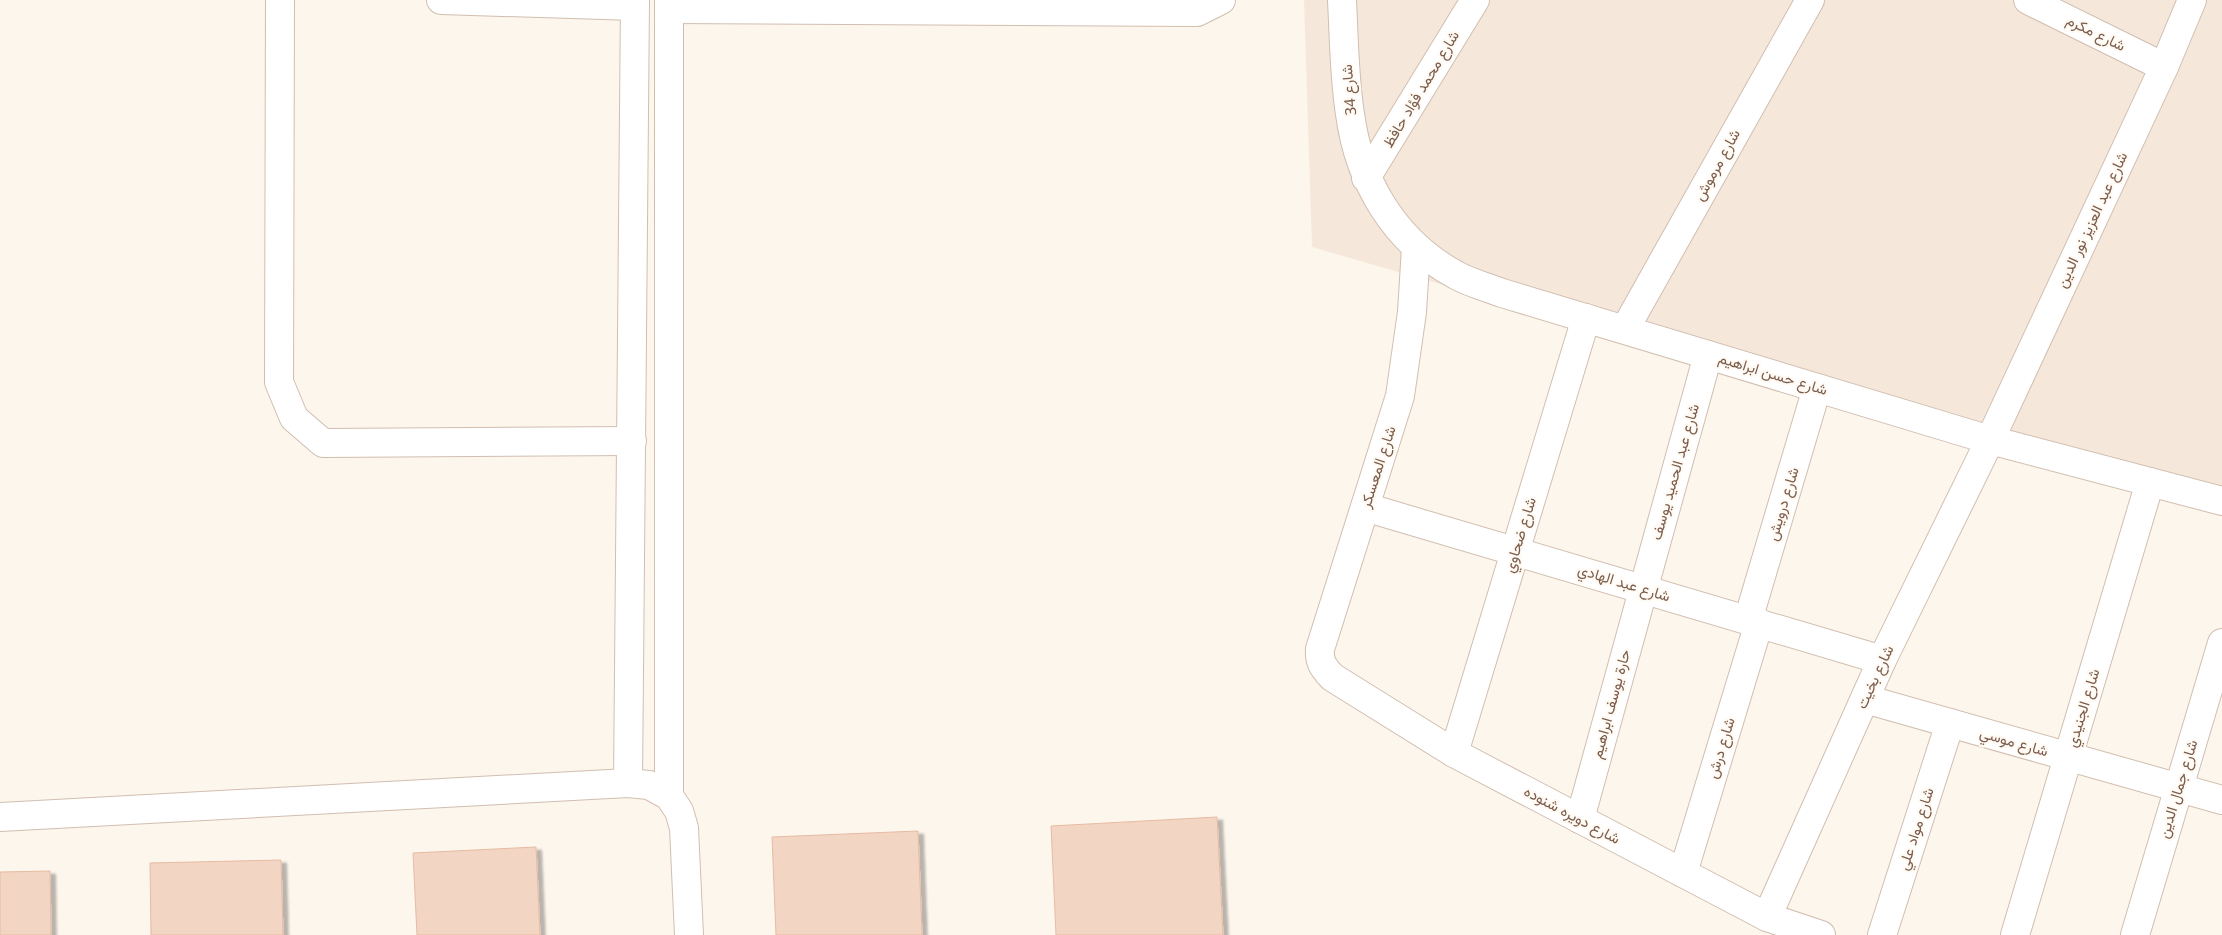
<svg xmlns="http://www.w3.org/2000/svg" width="2222" height="935" font-family="'Noto Sans',Vazirmatn,sans-serif">
	<style>
		.residential { fill: #f5e8da }
		.building { fill: #f3d5c3; stroke: #e6bba3; filter: url(#shadow) }
		.lines { fill: none; stroke-linecap: round; stroke-linejoin: round }
		.minor-casing { stroke: #d1beb0; stroke-width: 30 }
		.minor { stroke: #fff; stroke-width: 28 }
		.labels { text-anchor: middle; stroke-width: 4.5; stroke-linejoin: round; paint-order: stroke }
		.street-label { font-size: 15px; fill: #7a5c4d; stroke: #fffaf3 }
	</style>
	<defs>
		<filter id="shadow"><feDropShadow dx="5.5" dy="3" stdDeviation="1" flood-color="#0004"/></filter>
	</defs>
	<rect width="100%" height="100%" fill="#fdf6ec"/>
	<polygon class="residential" points="1304,0 2222,0 2222,511 1312,247"/>
	<g class="building">
		<polygon points="1217,817 1223,935 1056,935 1051,826"/>
		<polygon points="918,831 922,935 776,935 772,837"/>
		<polygon points="536,847 540,935 417,935 413,853"/>
		<polygon points="281,860 283,935 151,935 150,863"/>
		<polygon points="50,871 51,935 0,935 0,872"/>
	</g>
	<g class="lines">
		<defs>
			<g id="minor">
				<polyline points="280,0 279,382 294,418 323,443 632,441"/>
				<polyline points="441,0 635,6"/>
				<path d="M1342 0C1344 38 1344 76 1350 114 1359 182 1395 242 1456 275 1470 283 1487 287 1502 293L1990 440 2222 501"/>
				<polyline points="2028,0 2164,67"/>
				<polyline points="669,9 1197,12 1221,0"/>
				<polyline points="1366,178 1475,0"/>
				<path d="M1416 248 1412 312 1400 396 1320 649C1319 662 1323 667 1332 677L1454 753 1767 917 1821 935"/>
				<polyline points="1625,329 1810,0"/>
				<polyline points="1365,507 1882,660"/>
				<polyline points="1748,620 1817,388"/>
				<polyline points="1865,699 2222,800"/>
				<polyline points="1454,753 1586,318"/>
				<polyline points="628,783 635,0"/>
				<polyline points="669,796 669,0"/>
				<polyline points="0,817 628,783 649,785 669,796 679,811 684,828 689,935"/>
				<polyline points="1580,819 1708,355"/>
				<polyline points="1683,873 1759,623"/>
				<polyline points="1767,917 1882,660 1990,440 2164,67 2192,0"/>
				<polyline points="1882,935 1950,723"/>
				<polyline points="2015,935 2150,482"/>
				<polyline points="2135,935 2222,643"/>
			</g>
		</defs>
		<use href="#minor" class="minor-casing"/>
		<use href="#minor" class="minor"/>
	</g>
	<g class="labels">
		<g class="street-label">
			<text transform="translate(2096 33) rotate(26)" y="5">شارع مكرم</text>
			<text transform="translate(1421 89) rotate(-59)" y="5">شارع محمد فؤاد حافظ</text>
			<text transform="translate(1349 90) rotate(-95)" y="5">شارع 34</text>
			<text transform="translate(1717 165) rotate(-61)" y="5">شارع مرموش</text>
			<text transform="translate(2092 220) rotate(-65)" y="5">شارع عبد العزيز نور الدين</text>
			<text transform="translate(1773 374) rotate(17)" y="5">شارع حسن ابراهيم</text>
			<text transform="translate(1378 467) rotate(-72)" y="5">شارع المعسكر</text>
			<text transform="translate(1675 472) rotate(-74)" y="5">شارع عبد الحميد يوسف</text>
			<text transform="translate(1783 504) rotate(-73)" y="5">شارع درويش</text>
			<text transform="translate(1520 535) rotate(-73)" y="5">شارع ضحاوي</text>
			<text transform="translate(1624 583) rotate(17)" y="5">شارع عبد الهادي</text>
			<text transform="translate(1875 677) rotate(-65)" y="5">شارع بخيت</text>
			<text transform="translate(1611 704) rotate(-75)" y="5">حارة يوسف ابراهيم</text>
			<text transform="translate(2083 708) rotate(-73)" y="5">شارع الجنيدي</text>
			<text transform="translate(2014 742) rotate(16)" y="5">شارع موسي</text>
			<text transform="translate(1721 748) rotate(-73)" y="5">شارع درش</text>
			<text transform="translate(2178 789) rotate(-73)" y="5">شارع جمال الدين</text>
			<text transform="translate(1572 815) rotate(28)" y="5">شارع دويره شنوده</text>
			<text transform="translate(1916 829) rotate(-72)" y="5">شارع مواد علي</text>
		</g>
	</g>
</svg>
